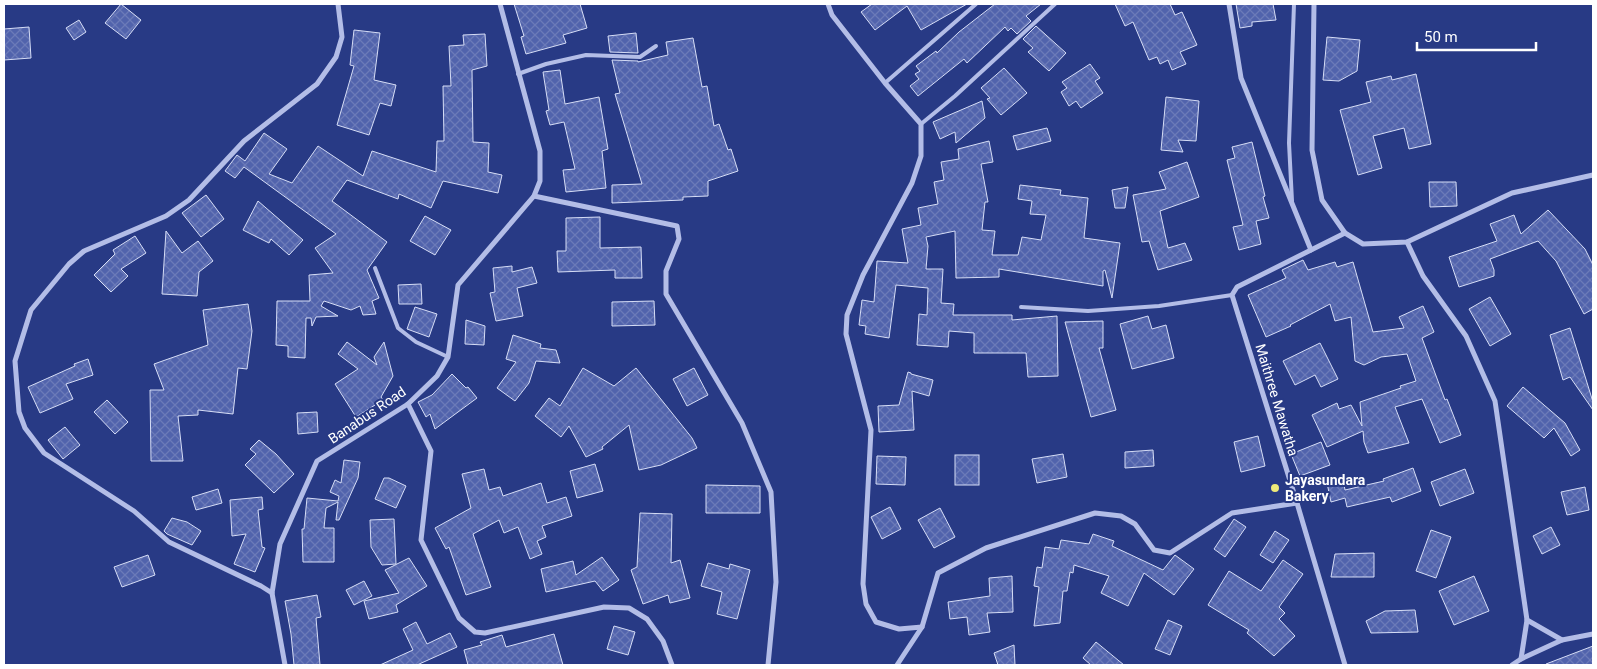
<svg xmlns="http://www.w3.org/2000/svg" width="1597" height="669" font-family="Roboto,sans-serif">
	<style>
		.building { fill: url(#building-cross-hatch); stroke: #d6ddf6 }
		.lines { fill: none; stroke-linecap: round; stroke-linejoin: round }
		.lane { stroke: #b3bde7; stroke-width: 4 }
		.street { stroke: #b3bde7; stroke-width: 5 }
		.poi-dot { fill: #efea79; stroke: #283a85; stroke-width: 2 }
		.labels { text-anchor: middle; stroke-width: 4; stroke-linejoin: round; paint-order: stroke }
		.street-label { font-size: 14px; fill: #fff; stroke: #283a85 }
		.poi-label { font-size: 14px; font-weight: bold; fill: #fff; stroke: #283a85; text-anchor: start }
	</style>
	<defs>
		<pattern id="building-cross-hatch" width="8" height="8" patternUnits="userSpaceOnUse" patternTransform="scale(1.25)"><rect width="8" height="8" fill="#5163ac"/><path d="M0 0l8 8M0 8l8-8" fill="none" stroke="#6b7ab8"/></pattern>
	</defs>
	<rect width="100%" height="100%" fill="#283a85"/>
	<g class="building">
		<polygon points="121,4 141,20 126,39 105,23"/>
		<polygon points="514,4 580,4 587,28 563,35 566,43 526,54 521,37 524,36"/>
		<polygon points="872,4 967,4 921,30 907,6 875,30 861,12"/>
		<polygon points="995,4 1041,4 1026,16 1031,21 1017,34 1011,28 1008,31 1005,27 967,63 964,59 918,96 910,86 919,79 915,74 920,71 916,66 936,51 937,53 959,32"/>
		<polygon points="1115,4 1170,4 1175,15 1182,12 1197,45 1180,52 1186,64 1172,70 1168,60 1160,64 1157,57 1149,60 1133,22 1125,26"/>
		<polygon points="1236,4 1273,4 1276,20 1252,22 1252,26 1240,28"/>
		<polygon points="79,20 86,32 74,40 66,28"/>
		<polygon points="1036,26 1066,53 1049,71 1028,52 1033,48 1023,39"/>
		<polygon points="29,27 31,58 4,60 4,29"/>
		<polygon points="354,30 380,33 374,80 396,85 391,106 380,103 369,135 337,125 354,66 350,65"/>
		<polygon points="636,33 638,53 610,52 608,36"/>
		<polygon points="485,34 487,66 472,70 473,142 489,143 488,172 502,175 498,193 443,181 431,208 399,194 398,199 347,180 332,201 387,242 367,270 379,298 372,301 376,314 363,315 360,306 351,310 324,301 321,306 338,316 316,317 312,326 311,318 306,318 305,358 288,357 288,346 276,345 277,301 310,301 309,275 333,273 315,248 336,234 244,167 235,178 225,171 237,155 245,161 264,133 287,149 269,174 292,183 318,146 363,176 372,151 436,172 437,141 444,141 443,86 451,86 449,46 464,45 463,35"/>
		<polygon points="1327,37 1360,40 1357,71 1339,81 1323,80"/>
		<polygon points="693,38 702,87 707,86 714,126 719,124 728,150 731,149 738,171 708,181 708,196 683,197 683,200 612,203 612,185 642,184 615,94 620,93 612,60 638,61 638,62 668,55 666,42"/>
		<polygon points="1090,64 1100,78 1095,81 1103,93 1081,108 1076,101 1069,106 1061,92 1067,88 1062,82"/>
		<polygon points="1004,68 1027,93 1001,115 987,99 990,98 981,88"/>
		<polygon points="560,70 565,104 599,97 608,149 602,151 606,188 566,192 563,170 575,169 564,122 550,125 546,111 549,110 543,72"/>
		<polygon points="1416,74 1431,144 1409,149 1404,128 1373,136 1382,168 1358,175 1340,110 1371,102 1366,82 1391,76 1392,80"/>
		<polygon points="1166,97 1199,101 1196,141 1178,140 1183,152 1161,150"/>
		<polygon points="982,101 985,118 956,143 955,132 940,139 933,122"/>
		<polygon points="1047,128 1051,141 1017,150 1013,136"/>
		<polygon points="989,141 993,162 981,164 988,202 985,202 982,230 995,231 992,255 1018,255 1022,237 1041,240 1046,215 1030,214 1032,201 1018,199 1020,185 1061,190 1060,195 1088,198 1084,238 1120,243 1112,298 1105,270 1103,271 1103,286 999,269 999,277 956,278 955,231 926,237 928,246 926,269 943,269 941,303 954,304 953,315 1012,315 1012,320 1057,316 1058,376 1028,377 1026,353 974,353 974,333 949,331 948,347 917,345 919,314 927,315 928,288 896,285 889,338 865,334 866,326 859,325 862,300 874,302 877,261 908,263 902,229 921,225 918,208 938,204 934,182 944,180 941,162 959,159 958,149"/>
		<polygon points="1252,142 1265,196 1263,197 1269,218 1256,221 1261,244 1239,250 1233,227 1243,225 1227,160 1235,158 1232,147"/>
		<polygon points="1187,162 1199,197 1160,211 1168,248 1185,243 1192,260 1158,270 1149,241 1142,242 1133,195 1166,189 1159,172"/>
		<polygon points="1429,182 1456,182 1457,206 1430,207"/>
		<polygon points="1128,187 1125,208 1115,208 1112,190"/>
		<polygon points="206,195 224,219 201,237 182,213"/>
		<polygon points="258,201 303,240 289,255 271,239 269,243 243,230"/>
		<polygon points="1548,210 1585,249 1593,265 1593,309 1584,314 1556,261 1538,241 1490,259 1494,270 1494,276 1459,287 1449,257 1497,241 1490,224 1514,215 1521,234"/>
		<polygon points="425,216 451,230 435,255 410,241"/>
		<polygon points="600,217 600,248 641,247 642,278 615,278 615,270 558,272 557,251 566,251 566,218"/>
		<polygon points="166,231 182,253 198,241 213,261 199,272 197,296 162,294"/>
		<polygon points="135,236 146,253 121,269 128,276 111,292 94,275 115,254 113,250"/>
		<polygon points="1303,260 1308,270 1335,262 1337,267 1353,262 1373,332 1404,328 1399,317 1423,306 1434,332 1422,338 1445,400 1447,399 1461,435 1440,443 1422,399 1395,407 1409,443 1368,453 1364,442 1363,431 1327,447 1312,415 1337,403 1339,409 1351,405 1362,426 1360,402 1401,388 1400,386 1416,381 1407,354 1381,357 1364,365 1355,361 1351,317 1335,321 1330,304 1290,325 1291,326 1266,337 1248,295 1286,278 1282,270"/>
		<polygon points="512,266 512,272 532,267 537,283 517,288 523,316 496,321 490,293 495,292 493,268"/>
		<polygon points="421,284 422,304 399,304 398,285"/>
		<polygon points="1490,297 1511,334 1490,346 1469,309"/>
		<polygon points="654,301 655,325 612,326 612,302"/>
		<polygon points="248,304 252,331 247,369 238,368 233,414 198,410 198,415 178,416 183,461 151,461 150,390 164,390 154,364 208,345 203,310"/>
		<polygon points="415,307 437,314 429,337 407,329"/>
		<polygon points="1148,316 1152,329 1166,325 1174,358 1132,369 1120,324"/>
		<polygon points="466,320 485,326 484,345 465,344"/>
		<polygon points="1103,321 1103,348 1099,348 1116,410 1091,417 1065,322"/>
		<polygon points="1570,328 1593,402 1593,410 1570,377 1563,380 1550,335"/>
		<polygon points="513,335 541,344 540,348 556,350 560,363 536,361 529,383 515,401 497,388 516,362 506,359"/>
		<polygon points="347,342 377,365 374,357 384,342 393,376 381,397 383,400 356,417 335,384 358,369 338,354"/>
		<polygon points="1320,343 1338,379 1321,387 1315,375 1295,385 1283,361"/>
		<polygon points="88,359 93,375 66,384 73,399 40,413 28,387 75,366 74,364"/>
		<polygon points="583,368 614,386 636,368 692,438 697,448 661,465 639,470 629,425 602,447 603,449 586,457 569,426 561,437 535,416 549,398 560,406"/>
		<polygon points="694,368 708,395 687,406 673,379"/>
		<polygon points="908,372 911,373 911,374 933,380 929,396 912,391 914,430 879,432 878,406 899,405"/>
		<polygon points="452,374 466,388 468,387 477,398 435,429 430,414 426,417 418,402 432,395"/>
		<polygon points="1523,387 1565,423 1580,450 1571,456 1554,428 1544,438 1507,406"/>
		<polygon points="107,400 128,422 115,434 94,412"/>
		<polygon points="317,412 318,432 298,434 297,413"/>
		<polygon points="65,427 80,445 63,459 48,440"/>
		<polygon points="1258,436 1265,466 1241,472 1234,442"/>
		<polygon points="259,440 276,454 294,474 274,493 245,465 256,454 250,449"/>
		<polygon points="1321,442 1330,465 1300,476 1291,454"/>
		<polygon points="1153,450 1154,466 1125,468 1125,452"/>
		<polygon points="1063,454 1067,477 1037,483 1032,459"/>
		<rect x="955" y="455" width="24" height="30"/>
		<polygon points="877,456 906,457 905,485 876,484"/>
		<polygon points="344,460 360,462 358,478 339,520 336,520 338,502 326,508 324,528 334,528 334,562 303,562 302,529 304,529 307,498 338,501 339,496 330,492 335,480 341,483"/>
		<polygon points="595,464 603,491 577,498 570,471"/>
		<polygon points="1413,468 1421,491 1392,502 1390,497 1347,507 1345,498 1331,502 1327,483 1343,479 1345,490 1384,481 1383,479"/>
		<polygon points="484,469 489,490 500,487 503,496 541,483 547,503 566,497 572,516 542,526 546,537 537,541 542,554 530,559 518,527 504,533 499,520 473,534 491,587 466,595 449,547 446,549 435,528 471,508 462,474"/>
		<polygon points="1465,469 1474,493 1440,506 1431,482"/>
		<polygon points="384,478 389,478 406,486 396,508 375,499"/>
		<polygon points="706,485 760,486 760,513 706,513"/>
		<polygon points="1585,487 1589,510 1567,515 1561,492"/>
		<polygon points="218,489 222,503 196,510 192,497"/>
		<polygon points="262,497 263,509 258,510 262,547 265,548 255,572 234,564 246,534 232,536 230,500"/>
		<polygon points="890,507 901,529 882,539 871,517"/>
		<polygon points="940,508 955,537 934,548 918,520"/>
		<polygon points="640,513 672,514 671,563 680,560 690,598 670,603 668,595 643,604 631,570 637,567"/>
		<polygon points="172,518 187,522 201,531 192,545 167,534 164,531"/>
		<polygon points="394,519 396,564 382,565 371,547 370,520"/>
		<polygon points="1234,519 1246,527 1225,557 1214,549"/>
		<polygon points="1551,527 1560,545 1542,554 1533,536"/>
		<polygon points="1431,530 1451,537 1436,578 1416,571"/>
		<polygon points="1275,531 1289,540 1273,563 1260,555"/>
		<polygon points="1093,534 1114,541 1112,546 1163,570 1175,555 1194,569 1174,595 1144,573 1128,606 1101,593 1109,576 1074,565 1073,573 1070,572 1067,591 1063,591 1060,623 1034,626 1039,587 1034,586 1037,567 1042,568 1045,547 1059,549 1061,540 1089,544"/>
		<polygon points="1374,553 1374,577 1331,577 1335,554"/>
		<polygon points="148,555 155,575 122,587 114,567"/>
		<polygon points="602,557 619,580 603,591 595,581 546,592 541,569 573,561 576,575"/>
		<polygon points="409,558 427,586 396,605 398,612 369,619 364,601 399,593 385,570"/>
		<polygon points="1283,560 1303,574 1279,607 1285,613 1279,619 1295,636 1274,656 1247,633 1249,630 1208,605 1229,571 1261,591"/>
		<polygon points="708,563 729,569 730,564 750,570 737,619 717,614 722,592 701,586"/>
		<polygon points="1012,576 1013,612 987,613 990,632 969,635 967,617 950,619 948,602 990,596 989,578"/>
		<polygon points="1474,576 1489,611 1454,625 1439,591"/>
		<polygon points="364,581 372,596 354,605 346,590"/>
		<polygon points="317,595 321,617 316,618 320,665 294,665 291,634 285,601"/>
		<polygon points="1415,610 1418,632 1371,633 1366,621 1385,611"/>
		<polygon points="1168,620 1182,626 1170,655 1155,649"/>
		<polygon points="416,622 427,644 450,633 457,647 417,665 380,665 413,650 403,629"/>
		<polygon points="614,626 635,632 628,655 607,649"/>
		<polygon points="554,634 563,665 468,665 464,650 482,645 480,642 502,635 506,647"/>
		<polygon points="1096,642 1124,665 1091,665 1083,658"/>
		<polygon points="1014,645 1015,665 998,665 994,653"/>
		<polygon points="1593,646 1593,665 1546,665 1546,664"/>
	</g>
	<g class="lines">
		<g class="lane">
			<polyline points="518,74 546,64 586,55 640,57 656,46"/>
			<polyline points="885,83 976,4"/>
			<polyline points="921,124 955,96 1055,4"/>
			<polyline points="1292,201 1289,143 1294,4"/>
			<polyline points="375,268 398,328 416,342 448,357"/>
			<polyline points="1021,307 1088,311 1159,306 1232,295"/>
		</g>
		<g class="street">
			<polyline points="828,4 832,15 885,83 921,124 921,156 912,183 863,275 847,315 846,334 871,430 863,584 866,604 876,622 899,629 922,627"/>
			<polyline points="1229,4 1241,78 1311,250"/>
			<polyline points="1314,4 1312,150 1322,200 1345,233 1363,244 1407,242 1512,193 1593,175"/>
			<polyline points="534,196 677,226 679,239 666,271 666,294 742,423 771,492 776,582 768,665"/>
			<polyline points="1407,242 1423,276 1466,336 1495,401 1527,620 1562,640"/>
			<polyline points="408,404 431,451 421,540 459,618 475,632 485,633 604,607 629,608 647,619 663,641 672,665"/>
			<polyline points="272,593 261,586 169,542 134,511 44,453 25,428 19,412 15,361 31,310 69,264 84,251 166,216 189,200 244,141 317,84 336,57 342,37 338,4"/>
			<polyline points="1521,659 1527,620"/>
			<polyline points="285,665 272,593 280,544 317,461 408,404 437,376 448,357 458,285 534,196 540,181 540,151 500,4"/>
			<polyline points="897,665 922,627 938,573 986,548 1095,513 1121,516 1135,524 1154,550 1170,553 1232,513 1297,503"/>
			<polyline points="1345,665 1297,503 1232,295 1237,287 1345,233"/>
			<polyline points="1512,665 1521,659 1562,640 1593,634"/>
		</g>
	</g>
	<circle class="poi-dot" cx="1275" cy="488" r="5"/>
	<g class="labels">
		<g class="street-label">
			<text transform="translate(1277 400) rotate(73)" y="5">Maithree Mawatha</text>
			<text transform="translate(367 415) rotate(-34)" y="5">Banabus Road</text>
		</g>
		<g class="poi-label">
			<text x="1285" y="485">Jayasundara<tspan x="1285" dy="16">Bakery</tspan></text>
		</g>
	</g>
	<rect width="1597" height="669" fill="none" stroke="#ffffff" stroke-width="10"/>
	<path d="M1417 42v8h119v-8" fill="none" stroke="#ffffff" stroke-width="2.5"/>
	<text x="1424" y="42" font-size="15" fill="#ffffff" stroke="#283a85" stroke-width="4" paint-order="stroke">50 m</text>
</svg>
